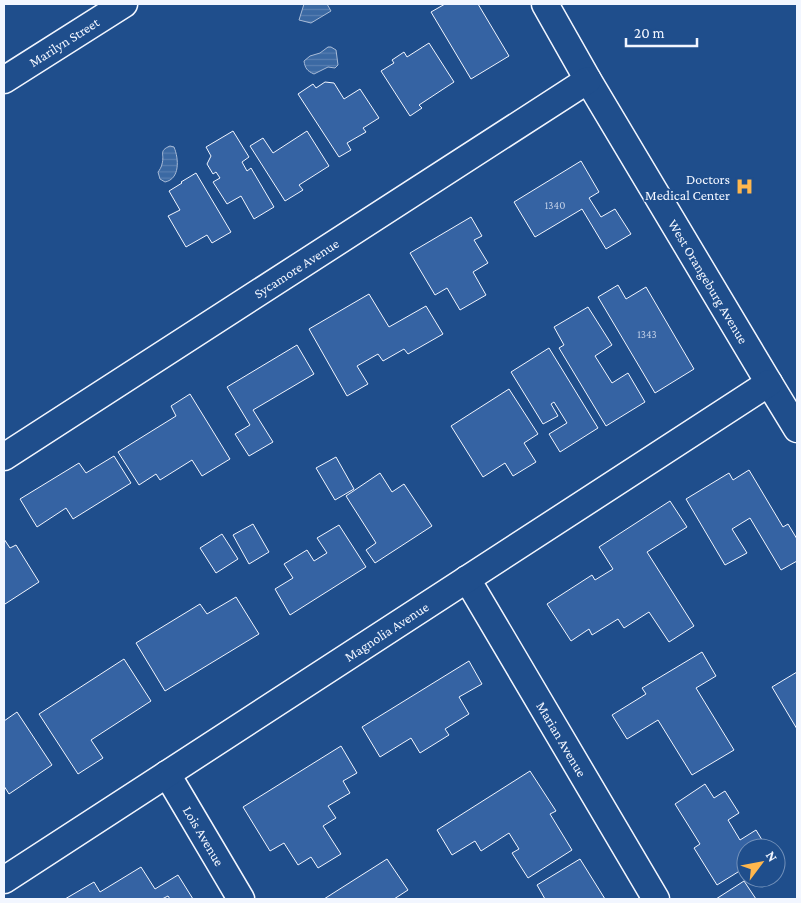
<svg xmlns="http://www.w3.org/2000/svg" width="801" height="903" font-family="'Crimson Pro',serif">
	<style>
		.water { fill: url(#water-rules); stroke: #a8bbd7 }
		.building { fill: #3563a3; stroke: #f2f6ff }
		.lines { fill: none; stroke-linecap: round; stroke-linejoin: round }
		.minor-casing { stroke: #f2f6ff; stroke-width: 29 }
		.minor { stroke: #1f4e8c; stroke-width: 26 }
		.labels { text-anchor: middle; stroke-width: 4; stroke-linejoin: round; paint-order: stroke }
		.number-label { font-size: 11px; fill: #c3d1e8 }
		.street-label { font-size: 14px; fill: #f2f6ff; stroke: #1f4e8c }
		.poi-label { font-size: 14px; fill: #f2f6ff; stroke: #1f4e8c; text-anchor: end }
	</style>
	<defs>
		<pattern id="water-rules" width="6" height="5" patternUnits="userSpaceOnUse" patternTransform="scale(1.25)"><rect width="6" height="5" fill="#3b69a3"/><path d="M0 2.5h6" fill="none" stroke="#587fb1"/></pattern>
	</defs>
	<rect width="100%" height="100%" fill="#1f4e8c"/>
	<g class="water">
		<polygon points="304,4 327,4 331,11 311,23 299,20"/>
		<path d="M328 47H331L336 50 338 65 335 68 328 67 314 74C307 71 305 68 304 61L310 56 320 53Z"/>
		<path d="M170 146 174 147C179 159 180 179 165 182L160 179 158 172C159 171 162 166 162 164 165 154 158 151 170 146Z"/>
	</g>
	<g class="building">
		<polygon points="445,4 478,4 509,56 471,79 431,12"/>
		<polygon points="429,43 454,82 419,105 422,108 410,116 381,71 394,63 392,60 404,52 407,57"/>
		<polygon points="325,82 334,83 344,99 360,89 379,118 363,128 366,132 347,143 351,150 339,157 298,94 313,84 316,88"/>
		<polygon points="233,131 249,157 242,162 247,171 251,168 274,207 254,219 241,196 227,204 213,182 220,178 216,172 213,174 207,164 211,156 206,147"/>
		<polygon points="307,131 329,166 299,185 303,190 285,201 250,146 263,138 273,153"/>
		<polygon points="581,161 599,192 589,198 601,217 615,209 631,234 606,249 582,209 535,237 514,202"/>
		<polygon points="196,173 231,232 212,243 207,235 186,247 168,216 180,210 169,191 182,183 181,182"/>
		<polygon points="471,217 482,236 474,240 488,263 473,272 486,295 460,310 447,288 435,295 410,253"/>
		<polygon points="618,285 626,299 646,287 694,369 655,393 598,297"/>
		<polygon points="369,294 389,327 426,306 443,334 408,354 404,349 383,361 378,354 357,366 368,384 347,396 309,329"/>
		<polygon points="588,307 612,345 595,356 612,383 628,373 645,402 606,426 559,348 564,345 554,327"/>
		<polygon points="297,345 314,374 253,410 273,442 249,456 235,434 250,425 227,387"/>
		<polygon points="549,348 598,428 560,452 549,434 567,423 554,402 551,404 558,416 543,424 511,372"/>
		<polygon points="509,389 538,434 524,443 536,462 513,476 505,463 483,477 451,426"/>
		<polygon points="190,394 230,459 202,476 192,460 160,480 156,474 139,485 118,452 176,416 171,406"/>
		<polygon points="114,456 131,483 73,519 66,508 37,527 20,499 79,463 86,473"/>
		<polygon points="336,457 354,489 335,500 316,468"/>
		<polygon points="749,470 783,527 788,524 797,539 797,561 781,570 750,518 732,529 747,553 725,565 686,499 729,473 733,480"/>
		<polygon points="380,473 392,492 404,484 432,526 375,563 366,550 376,543 346,496"/>
		<polygon points="670,501 687,527 647,552 694,626 669,642 649,612 624,628 618,619 592,635 589,629 571,641 547,604 592,575 595,580 613,569 599,547"/>
		<polygon points="253,524 269,552 249,564 233,535"/>
		<polygon points="339,525 366,567 290,615 275,589 293,578 284,564 307,550 314,561 327,553 317,538"/>
		<polygon points="222,534 238,559 216,573 200,548"/>
		<polygon points="4,539 10,548 16,545 39,582 5,604 4,601"/>
		<polygon points="236,597 259,634 165,691 136,643 200,604 207,614"/>
		<polygon points="702,652 716,676 696,688 734,750 692,775 658,720 627,739 612,715 646,694 642,688"/>
		<polygon points="124,659 151,701 91,740 103,758 78,774 39,714"/>
		<polygon points="469,661 482,684 459,697 469,714 445,729 449,735 420,753 411,738 380,757 362,727"/>
		<polygon points="797,672 797,729 772,687"/>
		<polygon points="17,712 52,765 9,794 4,786 4,721"/>
		<polygon points="341,746 357,773 343,781 350,793 328,806 336,818 323,826 341,854 318,868 311,857 298,865 284,843 270,851 243,807"/>
		<polygon points="530,771 556,811 550,814 572,850 528,878 512,853 519,849 509,833 481,851 475,841 452,855 437,830"/>
		<polygon points="705,784 714,798 725,791 739,813 728,820 740,840 756,830 767,848 746,848 746,867 717,885 694,848 700,844 675,804"/>
		<polygon points="387,859 408,890 394,899 324,899"/>
		<polygon points="580,859 605,899 545,899 537,885"/>
		<polygon points="141,867 155,889 178,875 193,899 170,899 168,896 162,899 65,899 94,882 100,892"/>
		<polygon points="744,881 756,899 716,899"/>
	</g>
	<g class="lines">
		<defs>
			<g id="minor">
				<path id="s1" d="M545 4 588 80 769 383 797 429"/>
				<path id="s2" d="M4 80 124 4"/>
				<path id="s3" d="M4 457 588 80"/>
				<path id="s4" d="M467 579 656 899"/>
				<path id="s5" d="M167 774 241 899"/>
				<path id="s6" d="M4 880 769 383"/>
			</g>
		</defs>
		<use href="#minor" class="minor-casing"/>
		<use href="#minor" class="minor"/>
	</g>
	<defs>
		<symbol id="hospital-bare" viewBox="-9 -9 18 18"><path d="M-5-5h3v3.5h4V-5h3V5h-3V1.5h-4V5h-3Z" fill="#ffb74d" stroke="#1f4e8c" stroke-width="2.5" paint-order="stroke"/></symbol>
	</defs>
	<g fill-rule="evenodd">
		<use href="#hospital-bare" x="732" y="174" width="25" height="25"/>
	</g>
	<g class="labels">
		<g class="number-label">
			<text x="555" y="209">1340</text>
			<text x="647" y="338">1343</text>
		</g>
		<g class="street-label">
			<text dy="5" stroke="none"><textPath href="#s2" startOffset="71">Marilyn Street</textPath></text>
			<text dy="5" stroke="none"><textPath href="#s3" startOffset="348">Sycamore Avenue</textPath></text>
			<text dy="5" stroke="none"><textPath href="#s1" startOffset="322">West Orangeburg Avenue</textPath></text>
			<text dy="5" stroke="none"><textPath href="#s6" startOffset="456">Magnolia Avenue</textPath></text>
			<text dy="5" stroke="none"><textPath href="#s4" startOffset="186">Marian Avenue</textPath></text>
			<text dy="5" stroke="none"><textPath href="#s5" startOffset="72">Lois Avenue</textPath></text>
		</g>
		<g class="poi-label">
			<text x="730" y="184">Doctors<tspan x="730" dy="16">Medical Center</tspan></text>
		</g>
	</g>
	<rect width="801" height="903" fill="none" stroke="#f2f6ff" stroke-width="10"/>
	<g transform="translate(761 863) rotate(58)"><circle r="24" fill="#1f4e8c" stroke="#7391ba"/>
	<path d="M0-4L9 19L0 12L-9 19Z" fill="#ffb74d"/>
	<text y="-8" font-size="14" font-weight="bold" text-anchor="middle" fill="#f2f6ff">N</text>
	</g>
	<path d="M626 38v8h71v-8" fill="none" stroke="#f2f6ff" stroke-width="2.5"/>
	<text x="634" y="38" font-size="15" fill="#f2f6ff" stroke="#1f4e8c" stroke-width="4" paint-order="stroke">20 m</text>
</svg>
